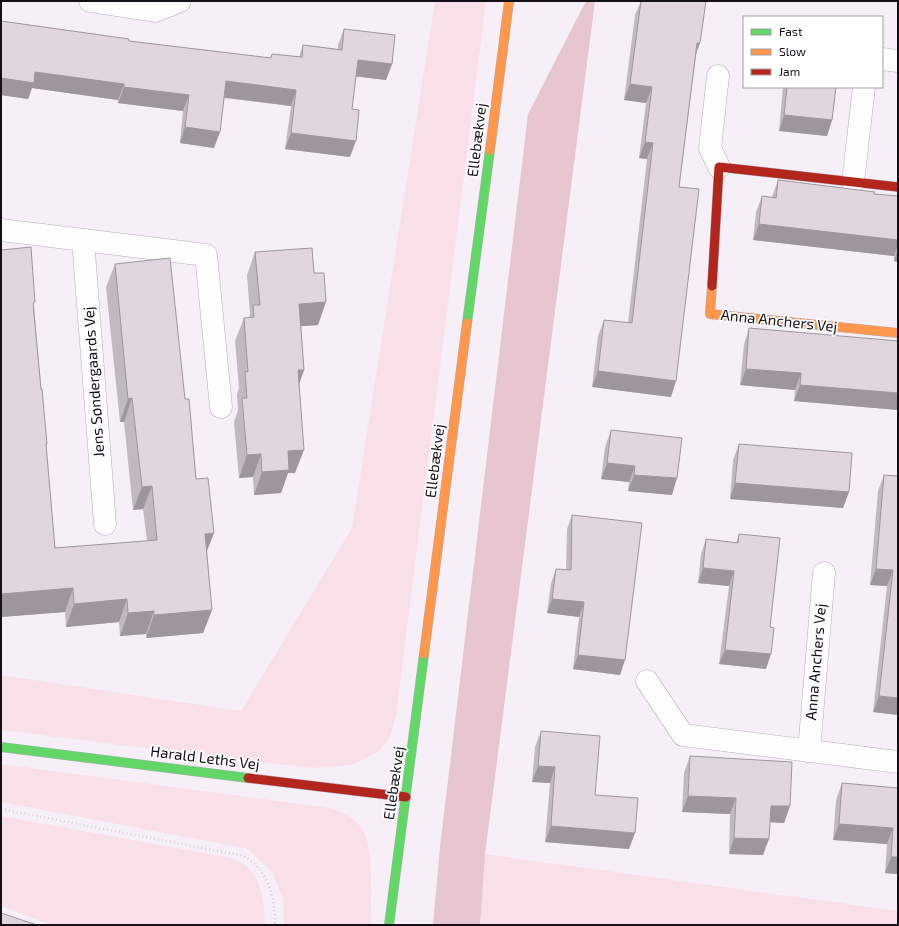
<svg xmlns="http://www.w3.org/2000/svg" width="899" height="926" font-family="'Exo 2',sans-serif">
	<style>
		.green { fill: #f9e0e8 }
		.forest { fill: #e7c6cf }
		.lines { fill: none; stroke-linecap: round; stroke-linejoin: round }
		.street-casing { stroke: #b4adb7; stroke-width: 23 }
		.fast-casing { stroke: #b4adb7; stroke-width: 10 }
		.slow-casing { stroke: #b4adb7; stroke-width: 10 }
		.jam-casing { stroke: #b4adb7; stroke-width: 10 }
		.path { stroke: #d3d1d3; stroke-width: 2.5; stroke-dasharray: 1 3; stroke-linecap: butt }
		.street { stroke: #fefdfe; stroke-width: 22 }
		.fast { stroke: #63d668; stroke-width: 9 }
		.slow { stroke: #ff974d; stroke-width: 9 }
		.jam { stroke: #b3261e; stroke-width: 9 }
		.wall { fill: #c2b8c0 }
		.shaded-wall { fill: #9e969c }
		.building { fill: #e1d6df; stroke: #9e969c }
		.labels { text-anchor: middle; stroke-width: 3.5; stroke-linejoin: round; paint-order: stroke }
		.street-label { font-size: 15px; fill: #150f18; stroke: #fff }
	</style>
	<rect width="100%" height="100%" fill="#f6eff8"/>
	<g class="green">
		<polygon points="435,1 486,1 396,716 390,737 379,751 352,765 312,768 175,752 1,730 1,675 241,711 352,528"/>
		<path d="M1 764 330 808C344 813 354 817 363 830 373 845 372 906 370 925H284L283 899 272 872 247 849 228 845 1 802Z"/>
		<path d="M1 816 231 858C235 860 241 862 245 865 263 879 264 904 265 925H52L1 906Z"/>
		<polygon points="485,854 898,911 898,925 480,925"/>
	</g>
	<polygon class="forest" points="586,1 595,1 485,854 480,925 433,925 440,847 528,114"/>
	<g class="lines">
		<defs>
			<g id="street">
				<polyline points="90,1 155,11 180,1"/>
				<polyline points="882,59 898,61"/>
				<polyline points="718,76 710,148 719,167"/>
				<polyline points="853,182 864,87"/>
				<polyline points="1,230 206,255 221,407"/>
				<polyline points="83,240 105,524"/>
				<polyline points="647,681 683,735 898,762"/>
				<polyline points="809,751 824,573"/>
			</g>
			<g id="fast">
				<polyline points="467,323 490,150"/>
				<polyline points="1,747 248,778"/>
				<polyline points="389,925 424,654"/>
			</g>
			<g id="slow">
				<polyline points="490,150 509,1"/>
				<polyline points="712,286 710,314 898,333"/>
				<polyline points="424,654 467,323"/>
			</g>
			<g id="jam">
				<polyline points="712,286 719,167 898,187"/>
				<polyline points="248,778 406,797"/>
			</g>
		</defs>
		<use href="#street" class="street-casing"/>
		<use href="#fast" class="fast-casing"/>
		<use href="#slow" class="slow-casing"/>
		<use href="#jam" class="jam-casing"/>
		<path class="path" d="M1 809 244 856C249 860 255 863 258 868 272 884 275 905 275 925"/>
		<use href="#street" class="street"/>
		<use href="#fast" class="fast"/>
		<use href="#slow" class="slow"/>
		<use href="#jam" class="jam"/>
	</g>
	<g class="wall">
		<polygon points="641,1 706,1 696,55 679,187 671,397 592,387 598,336 604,320 628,323 647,159 639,158 646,103 624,100 635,15"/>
		<polygon points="344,29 392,64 386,80 356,76 352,109 350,157 285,149 291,106 224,98 214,148 180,143 183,111 118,103 118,100 32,88 28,99 1,95 129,41 270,58 272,54 299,57 303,45 338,49 338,45"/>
		<polygon points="783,87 836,87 832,120 827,136 779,131"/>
		<polygon points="778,180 874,194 898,196 898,262 894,261 894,256 753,240 756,212 762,196 772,197"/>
		<polygon points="255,252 318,325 301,326 304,370 299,384 295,473 288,473 281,493 254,495 253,477 239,478 234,422 238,410 237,394 239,388 235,341 244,318 249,318 250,314 247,275"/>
		<polygon points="115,264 185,399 207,552 212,610 203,633 146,638 146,634 120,636 119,622 66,627 65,612 1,617 34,306 55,548 147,541 143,509 133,510 124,422 120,422 106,287"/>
		<polygon points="749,328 898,341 898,410 794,401 795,390 740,385 744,344"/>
		<polygon points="611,430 672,495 628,491 629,482 601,479 605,447"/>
		<polygon points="739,444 843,508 730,499 733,460"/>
		<polygon points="884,475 898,476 898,715 873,712 887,586 870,585 878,491"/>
		<polygon points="572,515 620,675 573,669 579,617 547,613 551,583 556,569 566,570 567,529"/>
		<polygon points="739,534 770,627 766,669 719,664 729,586 698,583 701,554 706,539 736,543"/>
		<polygon points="541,731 595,795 629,849 545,842 550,783 532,782 535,747"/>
		<polygon points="690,756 790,806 784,823 770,822 763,855 729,854 730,814 682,812 684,773"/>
		<polygon points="842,783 898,788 898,874 885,873 887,844 833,840 836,800"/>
	</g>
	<g class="shaded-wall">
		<polygon points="697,43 700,43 694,59"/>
		<polygon points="358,60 392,64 386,80 352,76"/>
		<polygon points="35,72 124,84 118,100 32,88 28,99 1,95 1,78"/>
		<polygon points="226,81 296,90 291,106 220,97"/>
		<polygon points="630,84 652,87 646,103 624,100"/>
		<polygon points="124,87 189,95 183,111 118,103"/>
		<polygon points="784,115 832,120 827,136 779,131"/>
		<polygon points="185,127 220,132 214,148 180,143"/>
		<polygon points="291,133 356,141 350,157 285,149"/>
		<polygon points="645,142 653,143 647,159 639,158"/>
		<polygon points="759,224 898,240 898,245 894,256 753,240"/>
		<polygon points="898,249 898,262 894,261"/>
		<polygon points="326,302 318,325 291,327 299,304"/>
		<polygon points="746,369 801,373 795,390 740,385"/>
		<polygon points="298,370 304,370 296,393"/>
		<polygon points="598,371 676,381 671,397 592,387"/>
		<polygon points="800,385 898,393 898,410 794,401"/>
		<polygon points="132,398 124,422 120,422 128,399"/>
		<polygon points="304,450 295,473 288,473 281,493 254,495 262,472 288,451"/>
		<polygon points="261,454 253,477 239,478 247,455"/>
		<polygon points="607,463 635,466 629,482 601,479"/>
		<polygon points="634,475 677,478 672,495 628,491"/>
		<polygon points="735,483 849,492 843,508 730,499"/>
		<polygon points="152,486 143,509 133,510 142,487"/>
		<polygon points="214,533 205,556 205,534"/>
		<polygon points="703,568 734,571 729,586 698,583"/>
		<polygon points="876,569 893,570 887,586 870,585"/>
		<polygon points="73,588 65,612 1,617 1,594"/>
		<polygon points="127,599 119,622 66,627 74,604"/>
		<polygon points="552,599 584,602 579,617 547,613"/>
		<polygon points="212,610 203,633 146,638 154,615"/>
		<polygon points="154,611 146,634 120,636 128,613"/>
		<polygon points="725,650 771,654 766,669 719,664"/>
		<polygon points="578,655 625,660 620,675 573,669"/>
		<polygon points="879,696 898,698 898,715 873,712"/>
		<polygon points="538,766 555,767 550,783 532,782"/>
		<polygon points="688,796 736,798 730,814 682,812"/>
		<polygon points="771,806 790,806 784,823 765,822"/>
		<polygon points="839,824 893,828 887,844 833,840"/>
		<polygon points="551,826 635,833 629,849 545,842"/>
		<polygon points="734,838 769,839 763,855 729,854"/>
		<polygon points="891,857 898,857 898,874 885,873"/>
	</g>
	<g class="building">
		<polygon points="641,1 706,1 700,43 697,43 679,187 699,189 676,381 598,371 604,320 632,323 653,143 645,142 652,87 630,84"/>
		<polygon points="1,21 129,39 129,41 271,58 272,54 302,57 303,45 342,50 344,29 395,35 392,64 358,60 352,109 359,110 356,141 291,133 296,90 226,81 220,132 185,127 189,95 124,87 124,84 35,72 34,83 1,78"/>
		<polygon points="787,87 836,87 832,120 784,115"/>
		<polygon points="778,180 875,192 874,194 898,196 898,240 759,224 762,196 776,198"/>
		<polygon points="31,247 35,302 33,303 41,389 42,389 47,444 46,444 55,548 157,540 152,486 142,487 132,398 128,399 115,264 170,258 185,399 189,399 196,479 208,478 214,533 205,534 212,610 154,615 154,611 128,613 127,599 74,604 73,588 1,594 1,250"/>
		<polygon points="312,248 314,273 324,273 326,302 299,304 304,370 298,370 304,450 288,451 289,470 262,472 261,454 247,455 242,398 247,398 245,371 248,372 244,318 254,317 253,305 260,305 255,252"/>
		<polygon points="749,328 898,341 898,393 800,385 801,373 746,369"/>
		<polygon points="611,430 682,438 677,478 634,475 635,466 607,463"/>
		<polygon points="739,444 852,453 849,492 735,483"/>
		<polygon points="884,475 898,476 898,698 879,696 893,570 876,569"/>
		<polygon points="572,515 642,523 625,660 578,655 584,602 552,599 556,569 571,570"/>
		<polygon points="739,534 780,538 770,627 774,628 771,654 725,650 734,571 703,568 706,539 738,543"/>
		<polygon points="541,731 600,736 595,795 638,798 635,833 551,826 555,767 538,766"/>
		<polygon points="690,756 792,762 790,806 771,806 769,839 734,838 736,798 688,796"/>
		<polygon points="842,783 898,788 898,857 891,857 893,828 839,824"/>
		<polygon points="1,913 37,925 1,925"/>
	</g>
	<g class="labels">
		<g class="street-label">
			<text transform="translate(477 140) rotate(-83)" y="5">Ellebækvej</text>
			<text transform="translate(779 321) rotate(6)" y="5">Anna Anchers Vej</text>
			<text transform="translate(94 382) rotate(-94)" y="5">Jens Søndergaards Vej</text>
			<text transform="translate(435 461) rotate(-83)" y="5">Ellebækvej</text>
			<text transform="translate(816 662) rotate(-85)" y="5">Anna Anchers Vej</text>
			<text transform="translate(205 758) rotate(7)" y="5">Harald Leths Vej</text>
			<text transform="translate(394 783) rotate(-82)" y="5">Ellebækvej</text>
		</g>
	</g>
	<rect width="899" height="926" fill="none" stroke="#150f18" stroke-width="4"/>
	<rect x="743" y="16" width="140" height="72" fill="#ffffff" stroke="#a19fa3"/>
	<rect x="751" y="29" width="20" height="6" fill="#63d668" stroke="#a19fa3"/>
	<text x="779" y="36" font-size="12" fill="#150f18">Fast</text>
	<rect x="751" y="49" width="20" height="6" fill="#ff974d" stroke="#a19fa3"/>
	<text x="779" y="56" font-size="12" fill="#150f18">Slow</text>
	<rect x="751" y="69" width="20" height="6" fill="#b3261e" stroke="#a19fa3"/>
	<text x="779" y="76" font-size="12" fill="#150f18">Jam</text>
</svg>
